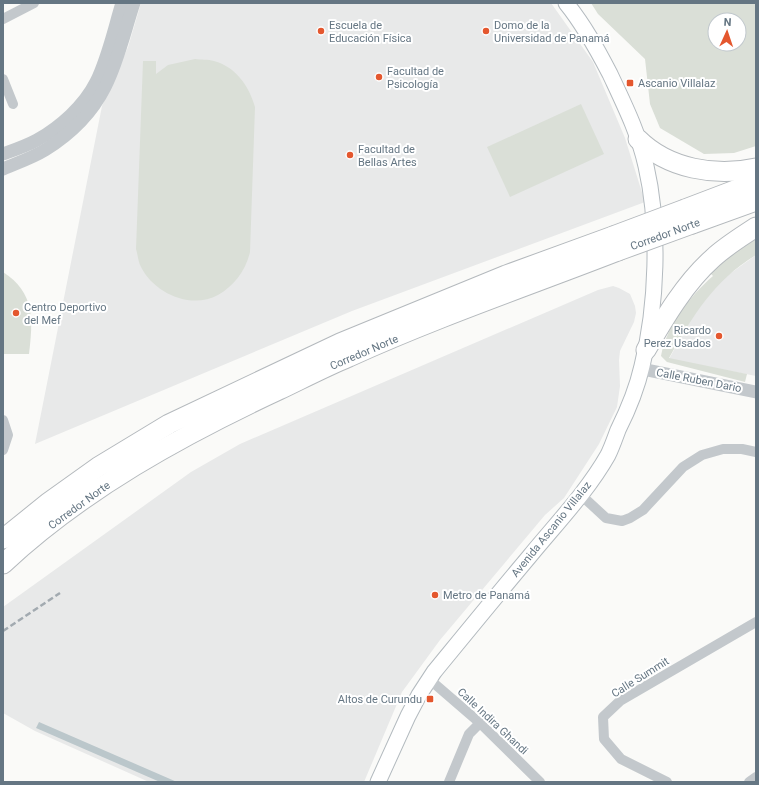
<svg xmlns="http://www.w3.org/2000/svg" width="759" height="785" font-family="Roboto,sans-serif">
	<style>
		.built { fill: #e8e9e9 }
		.green { fill: #dadfd7; fill-rule: evenodd }
		.water { fill: #bbc7cb }
		.lines { fill: none; stroke-linecap: round; stroke-linejoin: round }
		.secondary-casing { stroke: #b3babf; stroke-width: 17 }
		.motorway-casing { stroke: #b4b9bd; stroke-width: 21 }
		.minor { stroke: #c3c8cc; stroke-width: 10 }
		.tertiary { stroke: #c3c8cc; stroke-width: 13 }
		.secondary { stroke: #fff; stroke-width: 15 }
		.motorway { stroke: #fff; stroke-width: 19 }
		.rail { stroke: #a2aab0; stroke-width: 2.5; stroke-dasharray: 6 3; stroke-linecap: butt }
		.motorway-bridge-casing { stroke: #b4b9bd; stroke-width: 21; stroke-linecap: butt }
		.motorway-bridge { stroke: #fff; stroke-width: 19 }
		.poi-dot { fill: #e4572e; stroke: #fff; stroke-width: 1.5 }
		.labels { text-anchor: middle; stroke-width: 4; stroke-linejoin: round; paint-order: stroke }
		.poi-label { font-size: 11px; fill: #657683; stroke: #fff; text-anchor: start }
		.street-label { font-size: 11px; fill: #657683; stroke: #fff }
	</style>
	<rect width="100%" height="100%" fill="#fafaf8"/>
	<g class="built">
		<polygon points="141,3 551,3 593,62 625,138 645,202 352,311 35,444 102,106 128,47"/>
		<polygon points="756,255 756,376 669,359 694,314 709,295 724,278"/>
		<polygon points="613,286 619,288 630,294 635,306 636,313 634,322 620,351 619,360 620,386 617,407 599,444 564,498 545,515 440,640 402,692 364,782 149,782 35,731 3,713 3,607 191,472 240,444 598,290"/>
	</g>
	<g class="green">
		<path d="M591 3H756V146L734 153 704 154 660 128 650 104 645 59 598 14ZM715 20H739V44H715Z"/>
		<path d="M195 59C201 60 208 59 214 61 236 67 249 86 255 107L250 252C246 270 234 286 218 295 191 310 154 293 141 267 138 262 138 255 136 249L143 61H156V74L168 65Z"/>
		<polygon points="581,104 604,154 510,197 487,147"/>
		<path d="M756 239V255C713 281 693 316 669 358L747 374 745 382 667 362 661 356C667 325 690 296 713 276L709 272 724 260Z"/>
		<path d="M3 272C35 293 33 319 29 354H3Z"/>
	</g>
	<polygon class="water" points="39,722 177,782 160,782 36,728"/>
	<g class="lines">
		<defs>
			<path id="secondary" d="M378 782 408 716 419 695 434 672C466 633 497 595 529 557 556 524 587 492 608 455 612 447 615 438 618 430 628 410 637 388 642 366 657 306 660 227 646 166 639 134 624 104 610 74 597 49 584 25 566 3"/>
			<g id="motorway">
				<path d="M638 139C668 169 716 177 756 168"/>
				<polyline points="685,209 756,182"/>
				<polyline points="692,224 756,201"/>
				<path d="M646 350C665 317 685 283 713 258 726 246 741 237 756 227"/>
				<polyline points="3,539 49,502 98,467 169,424 340,343 506,275 613,236"/>
				<path d="M3 564C82 490 182 435 279 390 302 379 325 367 349 357 437 317 528 286 618 251"/>
			</g>
		</defs>
		<use href="#secondary" class="secondary-casing"/>
		<use href="#motorway" class="motorway-casing"/>
		<g class="minor">
			<polyline points="3,19 34,3"/>
			<polyline points="3,79 13,104"/>
			<polyline points="3,420 8,435 3,450"/>
			<polyline points="581,495 606,518 622,521 630,518 643,510 683,467 702,455 723,449 742,449 756,452"/>
			<polyline points="429,679 480,723 540,782"/>
			<polyline points="449,782 469,734 480,723"/>
			<polyline points="667,782 621,759 604,739 603,717 620,701 756,622"/>
			<polyline points="749,782 756,777"/>
		</g>
		<g class="tertiary">
			<path d="M3 154C14 150 26 146 37 140 60 127 84 106 96 82 108 58 114 29 122 3"/>
			<path d="M3 169C17 163 32 158 45 150 69 135 92 113 105 87 118 62 125 30 134 3"/>
			<polyline points="642,369 756,392"/>
		</g>
		<use href="#secondary" class="secondary"/>
		<use href="#motorway" class="motorway"/>
		<polyline class="rail" points="3,631 60,593"/>
		<defs>
			<g id="motorway-bridge">
				<polyline points="613,236 685,209"/>
				<polyline points="618,251 692,224"/>
			</g>
		</defs>
		<use href="#motorway-bridge" class="motorway-bridge-casing"/>
		<use href="#motorway-bridge" class="motorway-bridge"/>
	</g>
	<g class="poi-dot">
		<circle cx="321" cy="31" r="4"/>
		<circle cx="486" cy="31" r="4"/>
		<circle cx="379" cy="77" r="4"/>
		<rect x="626" y="79" width="8" height="8" rx="2"/>
		<circle cx="350" cy="155" r="4"/>
		<circle cx="16" cy="313" r="4"/>
		<circle cx="719" cy="336" r="4"/>
		<circle cx="435" cy="595" r="4"/>
		<rect x="426" y="695" width="8" height="8" rx="2"/>
	</g>
	<g class="labels">
		<g class="poi-label">
			<text x="329" y="29">Escuela de<tspan x="329" dy="13">Educación Física</tspan></text>
			<text x="494" y="29">Domo de la<tspan x="494" dy="13">Universidad de Panamá</tspan></text>
			<text x="387" y="75">Facultad de<tspan x="387" dy="13">Psicología</tspan></text>
			<text x="638" y="87">Ascanio Villalaz</text>
			<text x="358" y="153">Facultad de<tspan x="358" dy="13">Bellas Artes</tspan></text>
			<text x="24" y="311">Centro Deportivo<tspan x="24" dy="13">del Mef</tspan></text>
			<text x="711" y="334" text-anchor="end">Ricardo<tspan x="711" dy="13">Perez Usados</tspan></text>
			<text x="443" y="599">Metro de Panamá</text>
			<text x="422" y="703" text-anchor="end">Altos de Curundu</text>
		</g>
		<g class="street-label">
			<text transform="translate(665 234) rotate(-20)" y="4">Corredor Norte</text>
			<text transform="translate(364 352) rotate(-23)" y="4">Corredor Norte</text>
			<text transform="translate(699 380) rotate(11)" y="4">Calle Ruben Dario</text>
			<text transform="translate(79 505) rotate(-36)" y="4">Corredor Norte</text>
			<text transform="translate(551 529) rotate(-51)" y="4">Avenida Ascanio Villalaz</text>
			<text transform="translate(640 677) rotate(-32)" y="4">Calle Summit</text>
			<text transform="translate(493 721) rotate(43)" y="4">Calle Indira Ghandi</text>
		</g>
	</g>
	<rect width="759" height="785" fill="none" stroke="#657683" stroke-width="8"/>
	<g transform="translate(727 32) rotate(3)"><circle r="19" fill="#ffffff" stroke="#c1c8cd"/>
	<path d="M0-3L7 15L0 10L-7 15Z" fill="#e4572e"/>
	<text y="-6" font-size="11" font-weight="bold" text-anchor="middle" fill="#657683">N</text>
	</g>
</svg>
